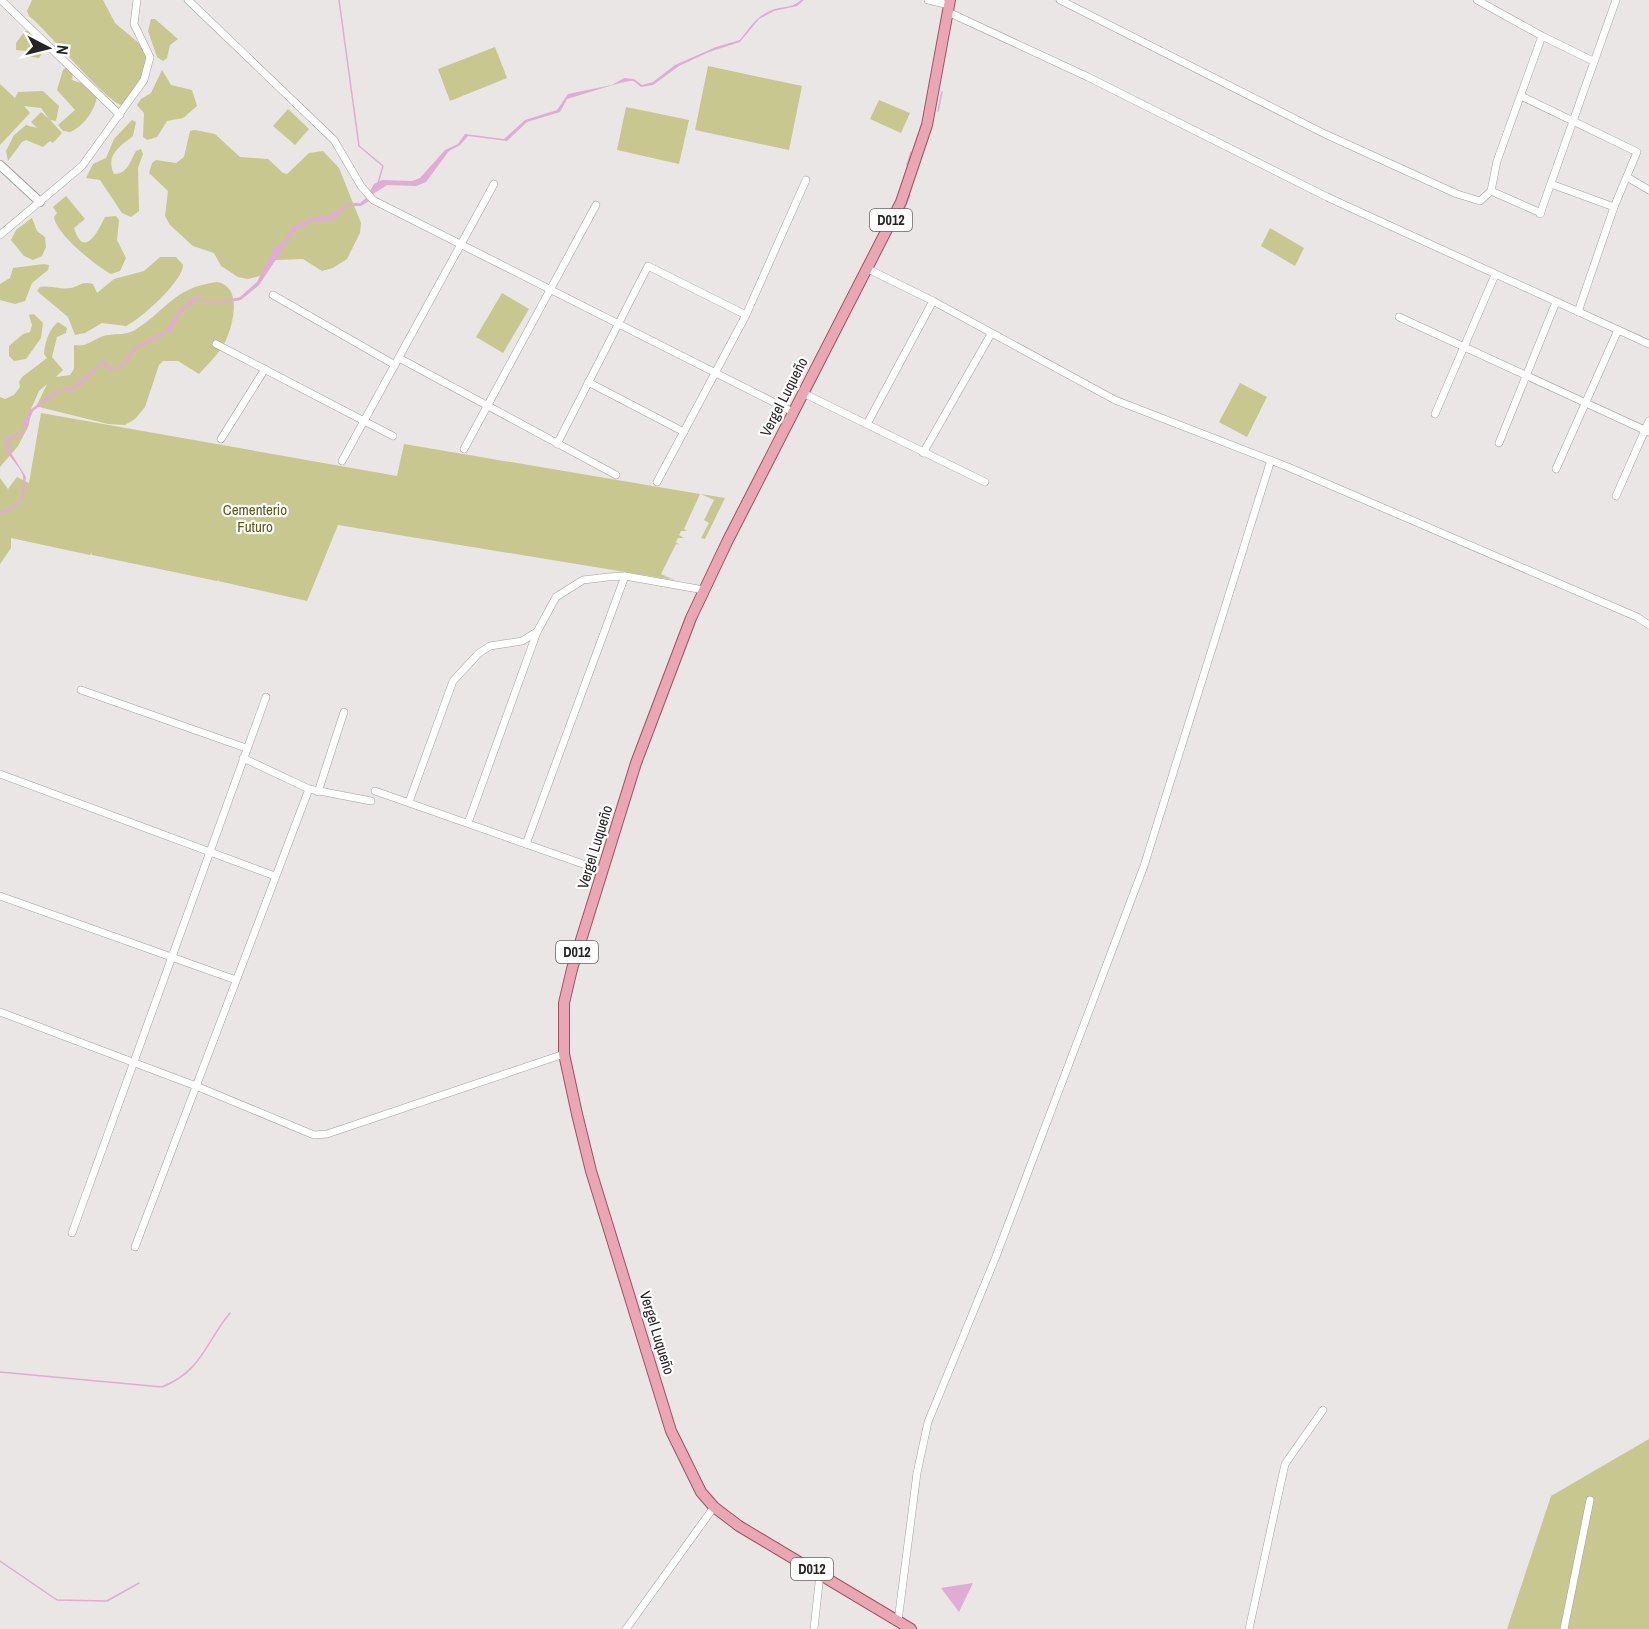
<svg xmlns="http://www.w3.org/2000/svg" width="1649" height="1629" font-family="'Archivo Narrow',sans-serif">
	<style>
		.green { fill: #c8c790 }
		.water { fill: #e0acd3 }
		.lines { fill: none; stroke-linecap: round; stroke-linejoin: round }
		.stream { stroke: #e0acd3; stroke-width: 1.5 }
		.minor-casing { stroke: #a3a09e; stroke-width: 8 }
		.tertiary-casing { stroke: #a3a09e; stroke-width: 10 }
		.primary-casing { stroke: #9d5262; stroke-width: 12 }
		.minor { stroke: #fff; stroke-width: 7 }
		.tertiary { stroke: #fff; stroke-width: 8 }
		.primary { stroke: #eba6b5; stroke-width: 10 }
		.labels { text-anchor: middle; stroke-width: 4.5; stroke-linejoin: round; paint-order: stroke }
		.shield { fill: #fff; stroke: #676666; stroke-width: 1.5 }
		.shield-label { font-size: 14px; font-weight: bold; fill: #262424 }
		.street-label { font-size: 15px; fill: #262424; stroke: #fff }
		.park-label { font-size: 15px; fill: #5c5914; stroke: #fff }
	</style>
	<rect width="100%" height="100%" fill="#e9e6e5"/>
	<g class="green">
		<path d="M32 0H103L115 23 147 50 146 76 122 105C107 103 48 31 29 16L27 11Z"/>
		<polygon points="151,19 155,19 178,39 170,45 167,58 163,61 157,57 148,31"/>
		<polygon points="25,31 37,32 30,45 34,51 44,50 39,58 32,57 26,51 16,50 16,43"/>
		<polygon points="495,47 507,78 450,101 438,69"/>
		<polygon points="708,66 802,86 789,150 695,130"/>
		<path d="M67 67 73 73 72 80 81 83 97 94C97 108 83 127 70 132L63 131 58 125 75 110 57 90 63 70Z"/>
		<polygon points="162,70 171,85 192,90 197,106 183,118 167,121 157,137 147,140 143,137 144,113 137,105 141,99 151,93"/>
		<polygon points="0,84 15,98 18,92 43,91 59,106 56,121 50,120 62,133 53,143 50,141 43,147 26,140 22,142 8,161 6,151 14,135 26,125 37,128 31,122 41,112 49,119 41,108 24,106 30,113 0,145"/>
		<polygon points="879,100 910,113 901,133 870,119"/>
		<polygon points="626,107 689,120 679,164 617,150"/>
		<polygon points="288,109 309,129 295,145 273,126"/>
		<path d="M132 120 136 122 133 136C121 146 105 154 114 174 128 174 130 161 136 151L141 149 143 154 138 168 139 211 131 217 122 213 100 180 86 178 93 164 106 158 114 139Z"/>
		<polygon points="195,130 215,134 240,157 268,159 283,173 287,174 309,153 323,151 339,168 361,223 360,233 347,259 333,268 322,271 303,259 276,260 260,276 248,279 238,277 221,266 214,253 193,246 170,225 165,216 168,191 149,173 152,163 156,160 176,163 184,157 190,131"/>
		<path d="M66 196 85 219 74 228C84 260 98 231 105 217L116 216 119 220 117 240 126 258 120 271 111 274C96 266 56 234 54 217L57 213 53 207Z"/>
		<polygon points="32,218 37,231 45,237 46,247 42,256 33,260 24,256 11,240 16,230"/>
		<polygon points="1270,228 1304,248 1295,266 1261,246"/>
		<path d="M160 257H176L183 265C183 281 141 319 126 326L102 323 85 333 75 335 68 317 37 291 40 287C50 285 61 290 71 288 80 286 81 281 93 284L97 293 114 279 144 271Z"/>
		<polygon points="44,264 49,265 48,270 32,283 25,301 15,304 0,300 0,284 10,278 13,268"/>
		<path d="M217 282C242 286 234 323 226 340 220 353 209 363 199 374L178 361H163L159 365 145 407 135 419 125 425 108 424 39 407 37 405 47 384 39 391 30 411 29 425 18 446 0 467V397L5 399 14 395 20 387 19 382 22 377 47 358 44 354C45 342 49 329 58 322L67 328 66 333 57 337 52 357 63 370 56 377 70 375 74 369V345C87 347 91 341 103 336 113 333 126 336 135 330 168 309 173 288 217 282Z"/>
		<polygon points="502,293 529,309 503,353 476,337"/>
		<polygon points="34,314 43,323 41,338 26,359 14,361 9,356 9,346 23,334 30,332 32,325 29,315"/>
		<polygon points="1240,383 1267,397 1247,437 1219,422"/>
		<polygon points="41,413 397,476 404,444 700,494 684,529 687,531 681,531 679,535 684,538 678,538 676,542 680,545 676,544 661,574 674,580 338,525 307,601 218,581 219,579 217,581 92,555 92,553 90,555 11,538 11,548 0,564 0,478 8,489 17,477 29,483"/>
		<polygon points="701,494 725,498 705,539 701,538 709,523 704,520 714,500"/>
		<polygon points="1649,1439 1649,1629 1507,1629 1551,1496"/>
	</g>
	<g class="water">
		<path d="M801 0H804L797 6 774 11 759 19 740 42 709 52 679 66 653 85 641 87C638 85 636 82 633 81 629 79 576 97 567 99L560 112 527 122 507 141 468 136 460 145 449 151 426 182 416 186 387 185 373 194 370 191 374 184 382 180 412 181 420 178 445 150 458 144 465 134 504 139 525 120 557 110 568 94 612 85 624 78 634 79 642 85 653 82 675 65 716 47 740 40C750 27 758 14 775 9 786 6 792 8 801 0Z"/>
		<path d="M366 198 369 201 361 206H347L334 220 311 222 295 231 259 285 241 300 219 304 197 300 182 312 171 331 137 349 122 368 110 372 105 365H101L81 385 71 391H61L33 411 24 434 8 441 11 453 26 477 23 501 10 511 0 514V511L7 510 21 500C21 493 24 483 23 476 19 462 1 454 6 438L23 432V422L30 410 56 391 73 387 99 363 106 362 113 370 120 366 135 347 167 329 179 311 194 297 218 302 240 297 257 282 275 247 283 242 292 227 311 218 331 215 348 203H360Z"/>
		<polygon points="973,1583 959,1612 941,1588"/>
	</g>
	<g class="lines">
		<g class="stream">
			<polyline points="339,0 359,146 383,166 378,183"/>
			<polyline points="938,111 942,92"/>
			<polyline points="907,165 911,152"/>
			<polyline points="899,221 910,195"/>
			<path d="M0 1372 162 1387C202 1371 205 1343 230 1313"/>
			<polyline points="0,1561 57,1600 107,1601 139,1583"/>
		</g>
		<defs>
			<g id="minor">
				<polyline points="1,0 120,115"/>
				<polyline points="188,0 334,140 361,186 373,200 793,412"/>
				<polyline points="928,0 949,5"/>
				<polyline points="1060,0 1325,134 1457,194 1480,201 1491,191 1497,161 1542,36"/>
				<polyline points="1477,0 1542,36 1593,61"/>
				<polyline points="948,12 1088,77 1327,197 1649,344"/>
				<polyline points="1521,96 1637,152 1614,207 1578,312"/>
				<polyline points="1627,177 1649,190"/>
				<polyline points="1551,184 1614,207"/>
				<polyline points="1491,191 1541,213"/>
				<polyline points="1540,214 1616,0"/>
				<polyline points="0,235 82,166 144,80 150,57 134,24 137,0"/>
				<polyline points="866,268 933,301 1115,400 1288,467 1637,617 1649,625"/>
				<polyline points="273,295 395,365"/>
				<polyline points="1399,317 1649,432"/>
				<polyline points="216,344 393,436"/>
				<polyline points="399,358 616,475"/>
				<polyline points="588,382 684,432"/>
				<polyline points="803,393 985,482"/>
				<polyline points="1435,414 1495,275"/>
				<polyline points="867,424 933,301"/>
				<polyline points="221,439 265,369"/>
				<polyline points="1499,443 1556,302"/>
				<polyline points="557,444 648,266 746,315"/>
				<polyline points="464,449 596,205"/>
				<polyline points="923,453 991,334"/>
				<polyline points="342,461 494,184"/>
				<polyline points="1556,469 1618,330"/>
				<polyline points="657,482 746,315 806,180"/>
				<polyline points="1616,496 1649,421"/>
				<polyline points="81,690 246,748"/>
				<polyline points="243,758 309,789 371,801"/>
				<polyline points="0,774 275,876"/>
				<polyline points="375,791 603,871"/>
				<polyline points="318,792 344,712"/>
				<polyline points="409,802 453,681 479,653 490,646 522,641 535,633"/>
				<polyline points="468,823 537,632 556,597 583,580 608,577 625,576 704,590"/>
				<polyline points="526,844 625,576"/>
				<polyline points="0,896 236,980"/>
				<polyline points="0,1012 196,1086 314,1135 327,1134 564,1054"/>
				<polyline points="72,1233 266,697"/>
				<polyline points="135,1247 309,789"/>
				<polyline points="898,1621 917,1473 928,1422 995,1259 1144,866 1271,460"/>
				<polyline points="626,1629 714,1507"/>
				<polyline points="814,1629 820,1574"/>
				<polyline points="1249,1629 1285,1464 1323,1410"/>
				<polyline points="1564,1629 1590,1500"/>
			</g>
			<polyline id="tertiary" points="0,165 40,202"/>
			<polyline id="primary" points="911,1629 739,1526 714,1507 701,1492 671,1431 591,1171 577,1114 564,1054 564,1003 572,969 636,763 691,618 728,540 901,202 927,125 950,0"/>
		</defs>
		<use href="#minor" class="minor-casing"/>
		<use href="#tertiary" class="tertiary-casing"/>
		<use href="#primary" class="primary-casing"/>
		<use href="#minor" class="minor"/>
		<use href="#tertiary" class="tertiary"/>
		<use href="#primary" class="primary"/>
	</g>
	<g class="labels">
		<g class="shield">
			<rect x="870" y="209" width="42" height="22" rx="4.5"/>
			<rect x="556" y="941" width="42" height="22" rx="4.5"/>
			<rect x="791" y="1558" width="42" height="22" rx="4.5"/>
		</g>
		<g class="shield-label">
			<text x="891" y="225">D012</text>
			<text x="577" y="957">D012</text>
			<text x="812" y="1574">D012</text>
		</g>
		<g class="street-label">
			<text transform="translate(784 397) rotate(-63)" y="5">Vergel Luqueño</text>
			<text transform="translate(595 847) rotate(-73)" y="5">Vergel Luqueño</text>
			<text transform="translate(657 1333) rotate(73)" y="5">Vergel Luqueño</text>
		</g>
		<g class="park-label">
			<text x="255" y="515">Cementerio<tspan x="255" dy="17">Futuro</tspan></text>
		</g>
	</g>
	<g transform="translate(48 48) rotate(97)" stroke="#ffffff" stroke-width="4.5" paint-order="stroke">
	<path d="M0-4.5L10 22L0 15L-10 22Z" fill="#262424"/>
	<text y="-9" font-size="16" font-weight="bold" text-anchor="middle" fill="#262424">N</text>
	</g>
</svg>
